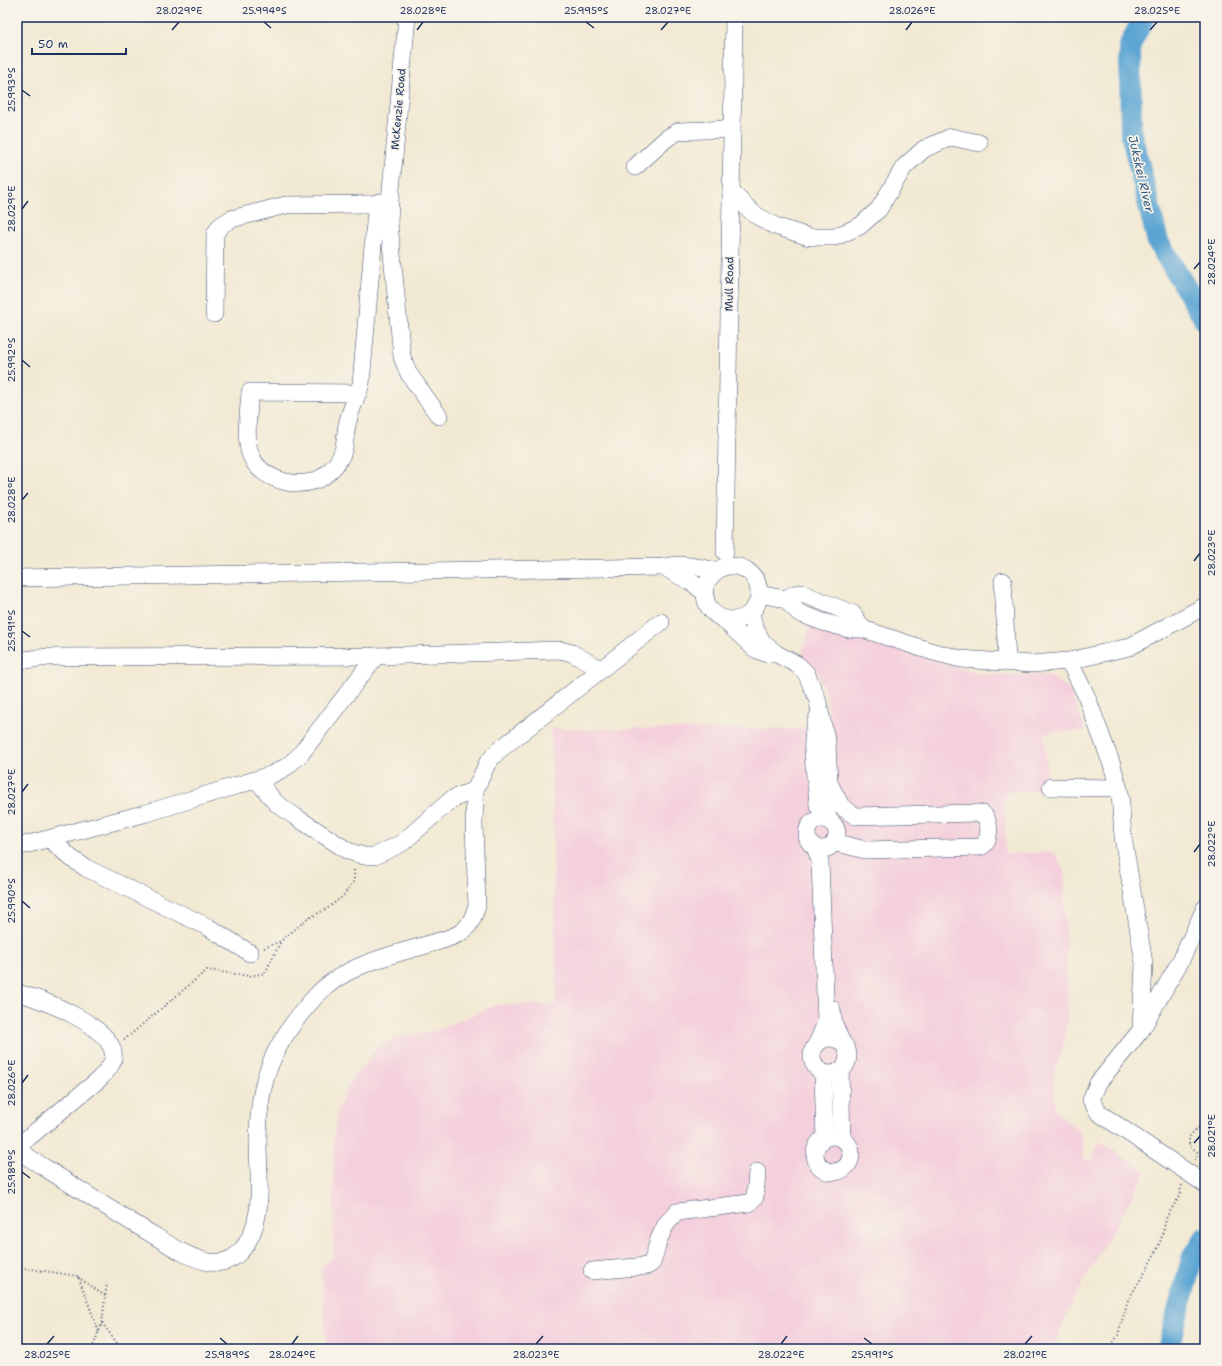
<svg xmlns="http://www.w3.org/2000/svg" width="1222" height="1366" font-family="'Shantell Sans',sans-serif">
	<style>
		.built { fill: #f4cfdc }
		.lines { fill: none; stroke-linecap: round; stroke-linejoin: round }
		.river { stroke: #5ba5d3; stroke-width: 22 }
		.minor-casing { stroke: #3b4b70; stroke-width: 18 }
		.path { stroke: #3b4b70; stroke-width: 2; stroke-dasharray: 1 3; stroke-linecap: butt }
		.minor { stroke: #fff; stroke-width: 17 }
		.ticks { fill: none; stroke: #1b2f5e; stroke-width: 1.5 }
		.labels { text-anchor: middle; stroke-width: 3.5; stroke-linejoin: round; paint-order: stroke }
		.street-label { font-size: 11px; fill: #1b2f5e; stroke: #f7f3e8 }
		.water-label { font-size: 12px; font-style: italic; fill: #315887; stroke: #f7f3e8 }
		.neatline { fill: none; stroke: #1b2f5e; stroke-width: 1.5 }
		.ticks-label { font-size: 10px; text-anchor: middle; fill: #1b2f5e }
	</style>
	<rect width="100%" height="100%" fill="#f7f3e8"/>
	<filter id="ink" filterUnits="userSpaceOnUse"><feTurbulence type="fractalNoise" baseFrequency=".025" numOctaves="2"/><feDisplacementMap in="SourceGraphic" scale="8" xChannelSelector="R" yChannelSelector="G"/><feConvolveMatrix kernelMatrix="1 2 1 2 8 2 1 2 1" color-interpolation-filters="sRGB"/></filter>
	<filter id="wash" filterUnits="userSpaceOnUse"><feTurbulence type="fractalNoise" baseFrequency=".012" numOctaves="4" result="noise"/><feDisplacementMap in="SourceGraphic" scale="16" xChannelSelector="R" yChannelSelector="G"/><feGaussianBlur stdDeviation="0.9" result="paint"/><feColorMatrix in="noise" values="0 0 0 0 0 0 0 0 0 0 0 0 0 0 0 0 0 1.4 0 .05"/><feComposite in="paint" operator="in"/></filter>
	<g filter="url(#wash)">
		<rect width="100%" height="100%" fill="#f2e9d3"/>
		<polygon class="built" points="812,623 979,674 1049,675 1070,690 1086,731 1044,733 1048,790 1006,792 1005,854 1054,852 1064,871 1068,1015 1065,1039 1054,1074 1055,1109 1080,1133 1084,1158 1092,1161 1099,1141 1146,1172 1073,1300 1053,1349 326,1349 321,1267 333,1256 334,1135 338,1107 353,1076 379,1047 400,1036 435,1031 496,1005 556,1004 551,729 799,729 830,721 826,694 817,672 801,656"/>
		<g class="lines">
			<g class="river">
				<polyline points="1144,17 1130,45 1131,133 1158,242 1205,320"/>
				<polyline points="1168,1349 1192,1259 1205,1238"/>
			</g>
		</g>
	</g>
	<g filter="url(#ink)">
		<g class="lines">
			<defs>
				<g id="minor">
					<polyline points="407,17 390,200 389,223 402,357 409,374 439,416"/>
					<polyline points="635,167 667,138 679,131 732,129"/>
					<polyline points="731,192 754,214 775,226 809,237 835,237 860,226 879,209 904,167 924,149 951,137 979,143"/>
					<polyline points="214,314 215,234 220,226 231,219 286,205 371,204 388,201"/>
					<path d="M358 393 250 392C249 410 244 440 251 456 260 478 292 488 314 481 323 479 334 468 339 460 347 448 344 434 348 421 351 409 357 396 361 384L376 211 379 202"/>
					<polyline points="725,552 734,17"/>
					<circle cx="732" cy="593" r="27"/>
					<polyline points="664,567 694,584 706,594"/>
					<path d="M17 578 664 567C683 563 699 567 717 571"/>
					<polyline points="1003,581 1007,662"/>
					<polyline points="759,594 785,599 794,594 801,593 853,614 863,629"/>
					<polyline points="785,599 799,613 823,622 849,629 863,629 930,651 961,659 1031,664 1069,661 1129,647 1205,606"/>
					<polyline points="751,612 754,627 763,643 777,654 798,665 806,673 817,698 827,743 829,783 825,803 829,821"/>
					<polyline points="722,618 755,649 767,654"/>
					<polyline points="17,661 48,657 376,656 560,650 572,653 600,669"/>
					<polyline points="1069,661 1086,695 1112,765 1120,793 1123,837 1144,963 1141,1030"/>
					<polyline points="257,780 276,803 296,817 348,851 364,856 375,856 402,843 452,799 475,790"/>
					<path d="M829 783 841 806 855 816 977 813 983 814C991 821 991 844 980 847L865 850 834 842"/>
					<polyline points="1051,787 1118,788"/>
					<path d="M818 806C817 776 806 741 819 714"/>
					<circle cx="822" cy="834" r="15"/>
					<polyline points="50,839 71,858 86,868 208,927 250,953"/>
					<polyline points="17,847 147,813 271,775 286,767 299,756 376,656"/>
					<polyline points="815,847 820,861 826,1022 817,1044"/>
					<polyline points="1205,908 1181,960 1141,1030 1098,1083 1091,1100 1099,1113 1205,1184"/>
					<path d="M17 993C39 997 120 1029 113 1059 111 1068 103 1075 97 1081L17 1147"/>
					<polyline points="832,1009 834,1024 842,1043"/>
					<circle cx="830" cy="1056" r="18"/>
					<polyline points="840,1071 842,1139"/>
					<polyline points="823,1073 825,1138"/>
					<circle cx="833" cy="1154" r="18"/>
					<path d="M17 1150C61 1178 105 1207 150 1233 168 1244 188 1258 209 1262 219 1264 231 1261 239 1253 267 1224 258 1179 258 1142 258 1124 259 1106 263 1088 270 1054 292 1022 315 997 343 966 387 956 426 945 438 941 452 939 463 931 471 925 474 915 477 906L474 825 475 790 488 762 498 751 661 622"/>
					<polyline points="592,1271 647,1266 652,1263 659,1239 666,1224 677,1212 749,1203 755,1197 757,1172"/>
				</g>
			</defs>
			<use href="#minor" class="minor-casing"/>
			<g class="path">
				<polyline points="264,948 281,941 307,919 328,908 343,896 354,881 354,868"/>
				<polyline points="124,1040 207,970 250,976 265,973 281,941"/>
				<polyline points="1195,1160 1197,1157 1197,1152 1189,1145 1189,1137 1196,1129 1205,1124"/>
				<polyline points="17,1267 78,1276 99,1332"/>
				<polyline points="78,1277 105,1296"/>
				<polyline points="102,1323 117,1343 119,1349"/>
				<polyline points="92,1349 102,1323 107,1282"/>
				<polyline points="1109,1349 1118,1335 1128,1300 1147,1269 1160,1243 1167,1216 1178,1199 1182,1185"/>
			</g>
			<use href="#minor" class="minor"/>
		</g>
	</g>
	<path class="ticks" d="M264 22 271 28M586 22 594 28M172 30 179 22M417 30 423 22M661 30 668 22M906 30 912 22M1150 30 1157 22M22 90 30 96M22 209 28 201M1194 269 1200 262M22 360 30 367M22 500 28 493M1194 561 1200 553M22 631 30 637M22 792 28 784M1194 852 1200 844M22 901 30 908M22 1083 28 1075M1194 1143 1200 1136M22 1172 30 1178M220 1338 227 1344M864 1338 872 1344M47 1344 54 1336M292 1344 298 1336M536 1344 543 1336M781 1344 787 1336M1025 1344 1032 1336"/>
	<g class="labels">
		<g class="street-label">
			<text transform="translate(398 109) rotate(-85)" y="4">McKenzie Road</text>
			<text transform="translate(729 284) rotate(-89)" y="4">Mull Road</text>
		</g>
		<g class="water-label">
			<text transform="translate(1141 174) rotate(77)" y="4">Jukskei River</text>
		</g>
	</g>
	<rect width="1222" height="1366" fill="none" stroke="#f7f3e8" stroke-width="44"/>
	<path d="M32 48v6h94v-6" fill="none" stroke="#1b2f5e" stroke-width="2"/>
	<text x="38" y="48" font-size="12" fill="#1b2f5e" stroke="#f7f3e8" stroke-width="3" paint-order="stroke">50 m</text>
	<rect x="22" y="22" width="1178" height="1322" class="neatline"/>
	<g class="ticks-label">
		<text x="179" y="14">28.029°E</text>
		<text x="264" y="14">25.994°S</text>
		<text x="423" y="14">28.028°E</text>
		<text x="586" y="14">25.995°S</text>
		<text x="668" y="14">28.027°E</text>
		<text x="912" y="14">28.026°E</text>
		<text x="1157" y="14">28.025°E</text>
		<text transform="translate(11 90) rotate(-90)" y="4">25.993°S</text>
		<text transform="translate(11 209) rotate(-90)" y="4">28.029°E</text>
		<text transform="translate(1211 262) rotate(-90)" y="4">28.024°E</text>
		<text transform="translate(11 360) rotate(-90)" y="4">25.992°S</text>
		<text transform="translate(11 500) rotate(-90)" y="4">28.028°E</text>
		<text transform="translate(1211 553) rotate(-90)" y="4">28.023°E</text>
		<text transform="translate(11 631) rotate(-90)" y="4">25.991°S</text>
		<text transform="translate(11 792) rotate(-90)" y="4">28.027°E</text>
		<text transform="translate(1211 844) rotate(-90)" y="4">28.022°E</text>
		<text transform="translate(11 901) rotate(-90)" y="4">25.990°S</text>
		<text transform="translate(11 1083) rotate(-90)" y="4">28.026°E</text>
		<text transform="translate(1211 1136) rotate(-90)" y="4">28.021°E</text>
		<text transform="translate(11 1172) rotate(-90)" y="4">25.989°S</text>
		<text x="47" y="1358">28.025°E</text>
		<text x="227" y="1358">25.989°S</text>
		<text x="292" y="1358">28.024°E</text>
		<text x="536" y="1358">28.023°E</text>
		<text x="781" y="1358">28.022°E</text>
		<text x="872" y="1358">25.991°S</text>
		<text x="1025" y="1358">28.021°E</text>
	</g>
</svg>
